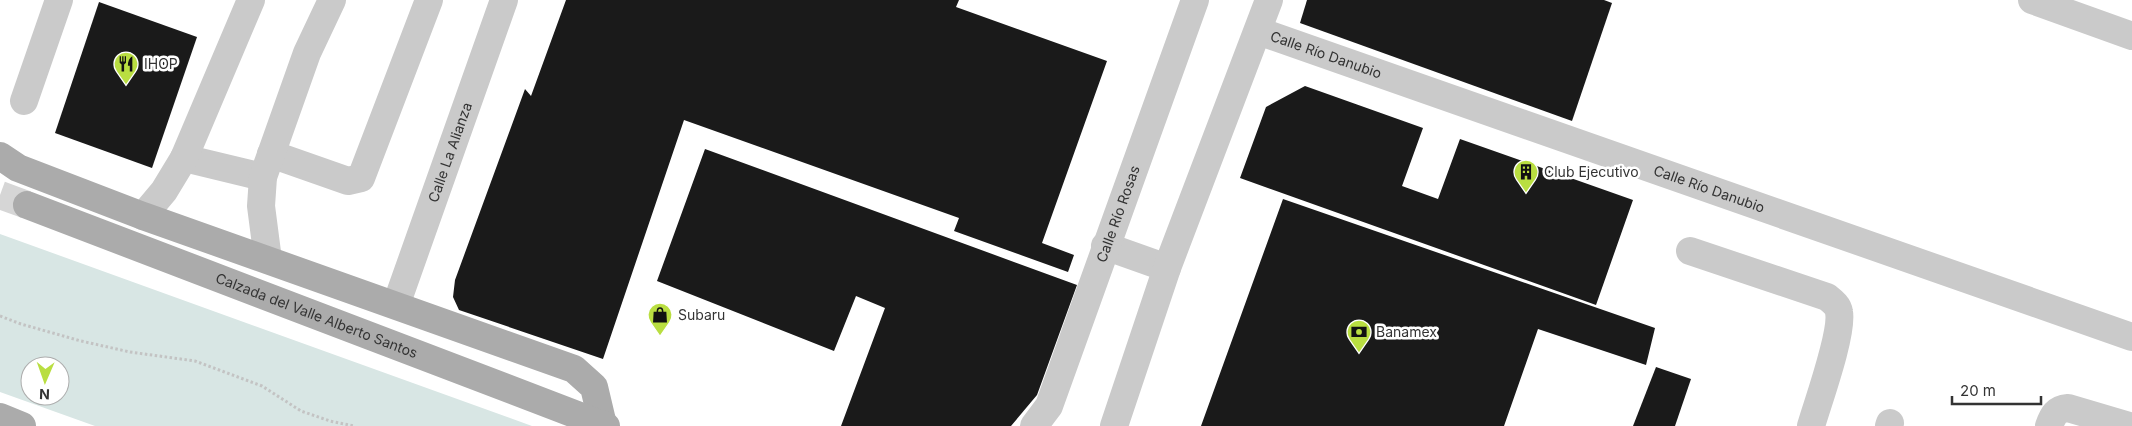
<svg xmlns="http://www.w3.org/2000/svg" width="2132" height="426" font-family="Inter,sans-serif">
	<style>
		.green { fill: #d8e6e4; fill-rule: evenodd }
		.building { fill: #1a1a1a }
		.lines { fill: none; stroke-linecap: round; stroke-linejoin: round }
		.major-tunnel { stroke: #d6d6d6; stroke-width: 28; stroke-dasharray: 28 14; stroke-linecap: butt }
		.path { stroke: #c3c3c3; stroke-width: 3; stroke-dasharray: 2.5 2.5; stroke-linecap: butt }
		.minor { stroke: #cacaca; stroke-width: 28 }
		.major { stroke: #ababab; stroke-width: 28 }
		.labels { text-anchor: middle; stroke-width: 5; stroke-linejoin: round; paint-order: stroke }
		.street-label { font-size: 14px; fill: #333; stroke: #fff }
		.poi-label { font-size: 14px; fill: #333; stroke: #fff; text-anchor: start }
	</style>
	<rect width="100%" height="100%" fill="#fff"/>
	<path class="green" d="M0 234 532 426H95L0 392ZM30 366H60V396H30Z"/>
	<g class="building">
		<polygon points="566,0 959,0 956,7 1107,61 1042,243 1074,255 1068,272 954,231 959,218 684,120 603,359 459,310 453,297 455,280 525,89 531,96"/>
		<polygon points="1307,0 1604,0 1612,3 1572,121 1300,23"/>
		<polygon points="99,2 197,37 152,168 55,133"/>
		<polygon points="1305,86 1423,128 1402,186 1438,199 1460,139 1633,200 1596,305 1240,178 1266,107"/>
		<polygon points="705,149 1077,285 1037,395 1011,426 841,426 885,308 856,296 834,351 657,281"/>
		<polygon points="1283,199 1655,328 1646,365 1538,329 1504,426 1201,426"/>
		<polygon points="1656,367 1691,379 1675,426 1633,426"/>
	</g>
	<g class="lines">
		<polyline class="major-tunnel" points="0,195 27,205"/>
		<polyline class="path" points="0,316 21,324 81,341 130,352 195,361 262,386 301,411 330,421 354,426"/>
		<g class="minor">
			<polyline points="2032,0 2132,36"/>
			<path id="s1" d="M1258 31 2132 337"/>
			<polyline points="24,101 59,0"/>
			<polyline points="271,154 348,181 361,178 429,0"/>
			<polyline points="184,158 263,177"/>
			<polyline points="143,216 164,191 184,158 251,0"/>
			<polyline points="1105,246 1167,268"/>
			<path d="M1690 251 1827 297C1832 301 1838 305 1839 312 1843 333 1818 402 1811 426"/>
			<polyline points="268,260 261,206 263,177 307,53 332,0"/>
			<path id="s2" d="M396 305 504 0"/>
			<path id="s3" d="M1034 426 1049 406 1195 0"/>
			<polyline points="1114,426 1167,268 1269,0"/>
			<polyline points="1889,426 1890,423"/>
			<path d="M2049 426C2053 415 2056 409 2068 408L2129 426"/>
		</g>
		<g class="major">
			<polyline points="0,156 18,168 143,216 574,369 594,387 603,425"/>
			<path id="s4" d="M27 205 606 426"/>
			<polyline points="0,417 22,426"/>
		</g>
	</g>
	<defs>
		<symbol id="restaurant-pin" viewBox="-11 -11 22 30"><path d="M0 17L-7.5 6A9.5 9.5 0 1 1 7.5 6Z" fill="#b9de41" stroke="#fff"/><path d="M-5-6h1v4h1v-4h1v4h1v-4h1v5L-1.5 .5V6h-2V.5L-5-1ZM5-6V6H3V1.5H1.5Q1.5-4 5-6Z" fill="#111"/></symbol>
		<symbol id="building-pin" viewBox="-11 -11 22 30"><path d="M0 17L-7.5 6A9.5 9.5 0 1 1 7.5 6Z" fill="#b9de41" stroke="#fff"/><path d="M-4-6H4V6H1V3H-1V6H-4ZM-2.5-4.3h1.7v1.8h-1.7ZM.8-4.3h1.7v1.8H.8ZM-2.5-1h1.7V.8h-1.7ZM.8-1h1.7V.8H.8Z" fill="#111"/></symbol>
		<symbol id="shop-pin" viewBox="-11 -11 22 30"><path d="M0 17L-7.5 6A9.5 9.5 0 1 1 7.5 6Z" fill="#b9de41" stroke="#fff"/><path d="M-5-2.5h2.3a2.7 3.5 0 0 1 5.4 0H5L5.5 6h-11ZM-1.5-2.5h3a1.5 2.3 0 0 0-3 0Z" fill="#111"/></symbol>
		<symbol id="bank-pin" viewBox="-11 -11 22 30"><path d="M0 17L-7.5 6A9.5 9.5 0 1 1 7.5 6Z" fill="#b9de41" stroke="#fff"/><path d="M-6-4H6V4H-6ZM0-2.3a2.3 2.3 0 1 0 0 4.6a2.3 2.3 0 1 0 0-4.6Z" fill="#111"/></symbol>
	</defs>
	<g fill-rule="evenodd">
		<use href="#restaurant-pin" x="112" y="50" width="28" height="38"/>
		<use href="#building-pin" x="1512" y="158" width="28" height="38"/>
		<use href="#shop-pin" x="646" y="301" width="28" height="38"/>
		<use href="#bank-pin" x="1345" y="318" width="28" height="38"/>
	</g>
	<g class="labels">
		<g class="street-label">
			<text dy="5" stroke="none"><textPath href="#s1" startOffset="72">Calle Río Danubio</textPath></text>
			<text dy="5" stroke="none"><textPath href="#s2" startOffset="162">Calle La Alianza</textPath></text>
			<text dy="5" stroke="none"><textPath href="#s1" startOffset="478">Calle Río Danubio</textPath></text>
			<text dy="5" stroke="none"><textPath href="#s3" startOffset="229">Calle Río Rosas</textPath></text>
			<text dy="5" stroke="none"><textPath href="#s4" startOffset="310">Calzada del Valle Alberto Santos</textPath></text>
		</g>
		<g class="poi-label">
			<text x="144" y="69">IHOP</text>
			<text x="1544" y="177">Club Ejecutivo</text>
			<text x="678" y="320">Subaru</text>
			<text x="1376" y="337">Banamex</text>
		</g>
	</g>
	<g transform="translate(45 381) rotate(182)"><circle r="24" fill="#ffffff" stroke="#adadad"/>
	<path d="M0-4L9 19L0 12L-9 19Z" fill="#b9de41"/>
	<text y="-8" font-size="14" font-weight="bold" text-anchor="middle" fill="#333333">N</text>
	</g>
	<path d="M1952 396v8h89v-8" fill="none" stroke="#333333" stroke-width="2.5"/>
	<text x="1960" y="396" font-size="15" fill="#333333" stroke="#ffffff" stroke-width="4" paint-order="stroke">20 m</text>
</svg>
